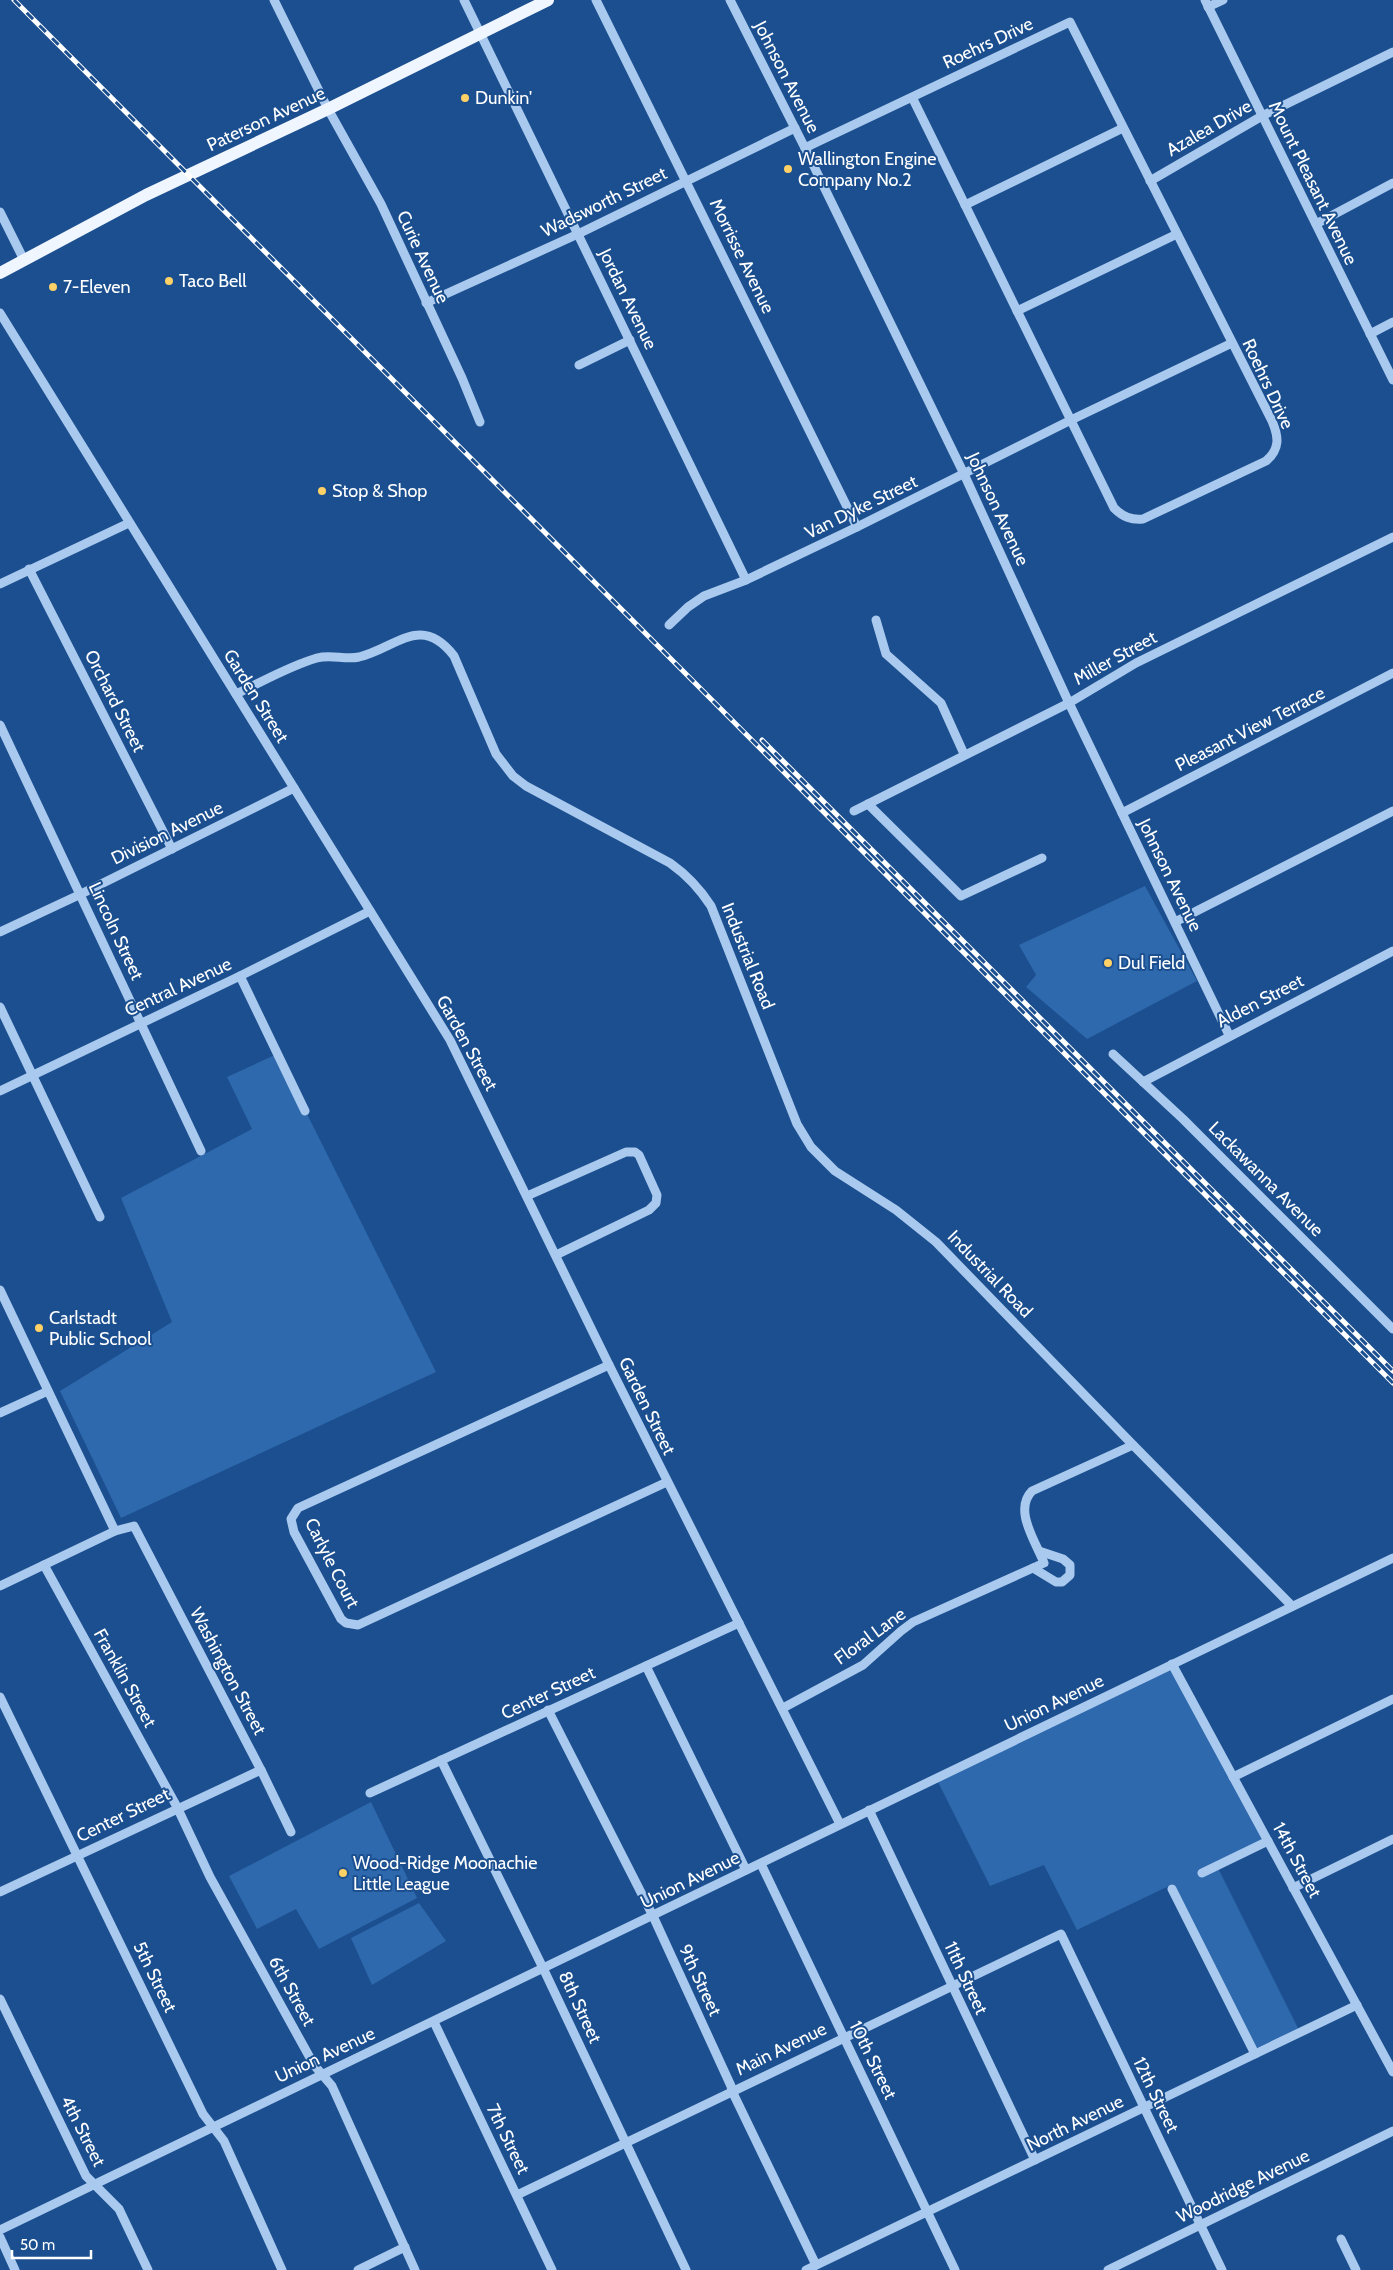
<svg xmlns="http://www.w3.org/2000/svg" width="1393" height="2270" font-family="Cabin,sans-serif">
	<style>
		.green { fill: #2e69ad }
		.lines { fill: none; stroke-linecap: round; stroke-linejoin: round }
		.minor { stroke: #a9c9ee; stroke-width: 9 }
		.major { stroke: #f0f6ff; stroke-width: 12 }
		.rail-casing { stroke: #fff; stroke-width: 5 }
		.rail { stroke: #1b4f8f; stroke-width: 3; stroke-dasharray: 9; stroke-linecap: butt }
		.poi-dot { fill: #ffd166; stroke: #1b4f8f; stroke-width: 2 }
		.labels { text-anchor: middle; stroke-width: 4; stroke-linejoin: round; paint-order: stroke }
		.street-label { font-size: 18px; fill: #fff; stroke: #1b4f8f }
		.poi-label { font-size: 18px; fill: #fff; stroke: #1b4f8f; text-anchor: start }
	</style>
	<rect width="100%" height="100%" fill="#1b4f8f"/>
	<g class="green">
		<polygon points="1145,886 1197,981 1087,1039 1026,987 1036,975 1019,945"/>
		<polygon points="277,1054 436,1372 121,1518 60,1391 172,1322 121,1198 252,1129 227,1077"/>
		<polygon points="1178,1666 1269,1844 1217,1866 1301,2034 1254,2057 1173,1884 1077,1930 1044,1865 990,1886 937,1780"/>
		<polygon points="371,1802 417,1898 319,1949 296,1909 257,1929 229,1876"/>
		<polygon points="419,1903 446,1941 372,1985 351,1938"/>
	</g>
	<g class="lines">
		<g class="minor">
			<polyline points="274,0 328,109 381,204 462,378 480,422"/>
			<polyline points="464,0 746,580"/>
			<polyline points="596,0 857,527"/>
			<polyline points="730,0 805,148 964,474 1069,703 1229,1035"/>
			<polyline points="1205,0 1393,380"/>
			<polyline points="1208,7 1223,0"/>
			<path d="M805 148 813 144 1070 22 1272 421C1279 437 1280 449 1266 461L1143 519C1131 520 1123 517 1114 508L912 97"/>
			<polyline points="1150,181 1262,116 1393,52"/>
			<polyline points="965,205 1123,128"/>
			<polyline points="0,212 24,260"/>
			<polyline points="1316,224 1393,183"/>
			<polyline points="426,303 578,234 795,128"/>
			<polyline points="1017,311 1177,234"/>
			<polyline points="0,313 450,1040 609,1365 840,1824"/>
			<polyline points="1370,334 1393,322"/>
			<polyline points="579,365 630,340"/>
			<polyline points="29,569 172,849"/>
			<polyline points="0,584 129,523"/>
			<polyline points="876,620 886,654 941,703 964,754"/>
			<polyline points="669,625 688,607 704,596 746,580 857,527 1071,420 1232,343"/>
			<path d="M236 694C262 682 289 666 317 658 331 654 345 660 359 657 396 648 421 613 454 656L496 754 513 776 526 786 670 863C687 875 700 889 711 906L797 1124 811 1147 835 1171 896 1210 936 1242 1133 1445 1292 1606"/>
			<polyline points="0,725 201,1151"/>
			<polyline points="868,804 961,896 1042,858"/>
			<polyline points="854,811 1069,703 1136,663 1393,537"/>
			<polyline points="1122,813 1393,673"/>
			<polyline points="1175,922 1393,811"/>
			<polyline points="0,932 81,894 294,788"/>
			<polyline points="240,976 305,1111"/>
			<polyline points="0,1007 100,1217"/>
			<polyline points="1113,1054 1183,1119 1393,1329"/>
			<polyline points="1143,1082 1393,951"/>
			<polyline points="0,1091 240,976 370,911"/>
			<polyline points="527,1196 626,1152 635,1152 639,1155 657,1195 656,1203 649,1210 556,1255"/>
			<polyline points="0,1290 115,1531"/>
			<polyline points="609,1365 298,1508 291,1519 294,1532 341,1619 346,1623 358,1625 667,1482"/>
			<polyline points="0,1413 48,1391"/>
			<polyline points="44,1565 177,1807 210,1877 314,2065 332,2086 415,2270"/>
			<polyline points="1033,1568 1056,1582 1062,1582 1070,1575 1070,1565 1063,1559 1039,1551"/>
			<polyline points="0,1586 115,1531 134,1526 261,1770 291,1832"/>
			<polyline points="1172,1664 1393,2072"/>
			<polyline points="646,1666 746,1870"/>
			<polyline points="0,1697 203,2114 224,2141 282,2270"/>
			<path d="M783 1708 863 1665 901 1631 913 1622 1044 1563C1036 1542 1013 1510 1032 1491L1133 1445"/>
			<polyline points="548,1710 653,1916 731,2086 732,2091 816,2265"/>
			<polyline points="441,1760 543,1968 686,2270"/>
			<polyline points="1233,1777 1393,1699"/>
			<polyline points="370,1793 739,1623"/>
			<polyline points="869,1810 1035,2160"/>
			<polyline points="761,1864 955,2270"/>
			<polyline points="1202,1873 1268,1841"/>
			<polyline points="1293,1888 1393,1839"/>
			<polyline points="1172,1889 1255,2054"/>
			<polyline points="0,1892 261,1770"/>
			<polyline points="0,1999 86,2176 119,2209 148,2270"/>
			<polyline points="434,2022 552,2270"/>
			<polyline points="517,2195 1061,1934 1222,2270"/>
			<polyline points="0,2230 1393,1558"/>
			<polyline points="0,2237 15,2270"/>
			<polyline points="1341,2239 1356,2270"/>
			<polyline points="358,2270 405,2247"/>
			<polyline points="806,2270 1357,2005"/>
			<polyline points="1108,2270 1393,2131"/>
		</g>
		<polyline class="major" points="0,273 146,195 328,109 548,0"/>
		<defs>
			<g id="rail">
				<polyline points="14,0 1393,1383"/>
				<polyline points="762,740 1393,1371"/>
			</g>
		</defs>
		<use href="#rail" class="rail-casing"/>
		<use href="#rail" class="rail"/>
	</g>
	<g class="poi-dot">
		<circle cx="465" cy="98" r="5"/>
		<circle cx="788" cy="169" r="5"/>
		<circle cx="169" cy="281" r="5"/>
		<circle cx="53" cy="287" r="5"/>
		<circle cx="322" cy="491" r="5"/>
		<circle cx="1108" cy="963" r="5"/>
		<circle cx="39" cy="1328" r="5"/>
		<circle cx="343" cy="1873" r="5"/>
	</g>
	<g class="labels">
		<g class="street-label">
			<text transform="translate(988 43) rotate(-25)" y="6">Roehrs Drive</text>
			<text transform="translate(787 77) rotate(63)" y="6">Johnson Avenue</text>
			<text transform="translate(266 119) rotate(-25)" y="6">Paterson Avenue</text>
			<text transform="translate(1209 128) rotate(-30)" y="6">Azalea Drive</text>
			<text transform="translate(1313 183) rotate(64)" y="6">Mount Pleasant Avenue</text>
			<text transform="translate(604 202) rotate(-26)" y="6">Wadsworth Street</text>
			<text transform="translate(742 256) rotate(64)" y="6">Morrisse Avenue</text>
			<text transform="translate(423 257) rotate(65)" y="6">Curie Avenue</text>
			<text transform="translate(628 299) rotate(64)" y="6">Jordan Avenue</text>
			<text transform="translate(1268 384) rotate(65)" y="6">Roehrs Drive</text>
			<text transform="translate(861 507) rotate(-26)" y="6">Van Dyke Street</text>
			<text transform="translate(998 509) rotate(65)" y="6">Johnson Avenue</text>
			<text transform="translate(1115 658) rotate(-29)" y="6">Miller Street</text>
			<text transform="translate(256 696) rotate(58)" y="6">Garden Street</text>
			<text transform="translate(115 701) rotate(63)" y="6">Orchard Street</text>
			<text transform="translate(1250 729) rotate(-27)" y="6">Pleasant View Terrace</text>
			<text transform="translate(167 833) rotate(-26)" y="6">Division Avenue</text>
			<text transform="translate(1170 875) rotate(64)" y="6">Johnson Avenue</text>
			<text transform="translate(116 931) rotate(65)" y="6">Lincoln Street</text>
			<text transform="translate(748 956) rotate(68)" y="6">Industrial Road</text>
			<text transform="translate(178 987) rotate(-25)" y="6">Central Avenue</text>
			<text transform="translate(1260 1001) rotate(-27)" y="6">Alden Street</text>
			<text transform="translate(467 1043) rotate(61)" y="6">Garden Street</text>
			<text transform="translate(1266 1179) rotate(45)" y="6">Lackawanna Avenue</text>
			<text transform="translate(990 1274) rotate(46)" y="6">Industrial Road</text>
			<text transform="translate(647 1406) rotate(64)" y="6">Garden Street</text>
			<text transform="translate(332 1563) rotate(63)" y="6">Carlyle Court</text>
			<text transform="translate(870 1636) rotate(-36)" y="6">Floral Lane</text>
			<text transform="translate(228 1671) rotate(62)" y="6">Washington Street</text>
			<text transform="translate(125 1678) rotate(61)" y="6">Franklin Street</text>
			<text transform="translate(548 1693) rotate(-25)" y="6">Center Street</text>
			<text transform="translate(1054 1703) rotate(-26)" y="6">Union Avenue</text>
			<text transform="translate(123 1815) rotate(-26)" y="6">Center Street</text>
			<text transform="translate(1297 1860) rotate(62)" y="6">14th Street</text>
			<text transform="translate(690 1880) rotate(-26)" y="6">Union Avenue</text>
			<text transform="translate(155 1977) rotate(64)" y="6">5th Street</text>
			<text transform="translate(966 1978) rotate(65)" y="6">11th Street</text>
			<text transform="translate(700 1980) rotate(65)" y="6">9th Street</text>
			<text transform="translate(292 1991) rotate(61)" y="6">6th Street</text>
			<text transform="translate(580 2007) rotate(65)" y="6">8th Street</text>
			<text transform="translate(781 2049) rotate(-26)" y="6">Main Avenue</text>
			<text transform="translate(325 2055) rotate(-25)" y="6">Union Avenue</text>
			<text transform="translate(873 2060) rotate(64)" y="6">10th Street</text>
			<text transform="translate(1156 2095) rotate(64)" y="6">12th Street</text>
			<text transform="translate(1075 2123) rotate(-26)" y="6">North Avenue</text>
			<text transform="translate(83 2131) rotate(63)" y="6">4th Street</text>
			<text transform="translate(508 2139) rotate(64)" y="6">7th Street</text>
			<text transform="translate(1243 2186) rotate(-26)" y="6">Woodridge Avenue</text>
		</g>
		<g class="poi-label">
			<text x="475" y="104">Dunkin'</text>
			<text x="798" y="165">Wallington Engine<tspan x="798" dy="21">Company No.2</tspan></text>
			<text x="179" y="287">Taco Bell</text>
			<text x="63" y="293">7-Eleven</text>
			<text x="332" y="497">Stop &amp; Shop</text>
			<text x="1118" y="969">Dul Field</text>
			<text x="49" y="1324">Carlstadt<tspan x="49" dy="21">Public School</tspan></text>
			<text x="353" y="1869">Wood-Ridge Moonachie<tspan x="353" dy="21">Little League</tspan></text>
		</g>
	</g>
	<path d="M12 2250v8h79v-8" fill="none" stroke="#ffffff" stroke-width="2.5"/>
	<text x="20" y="2250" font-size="15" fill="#ffffff" stroke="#1b4f8f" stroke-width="4" paint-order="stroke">50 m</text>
</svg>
